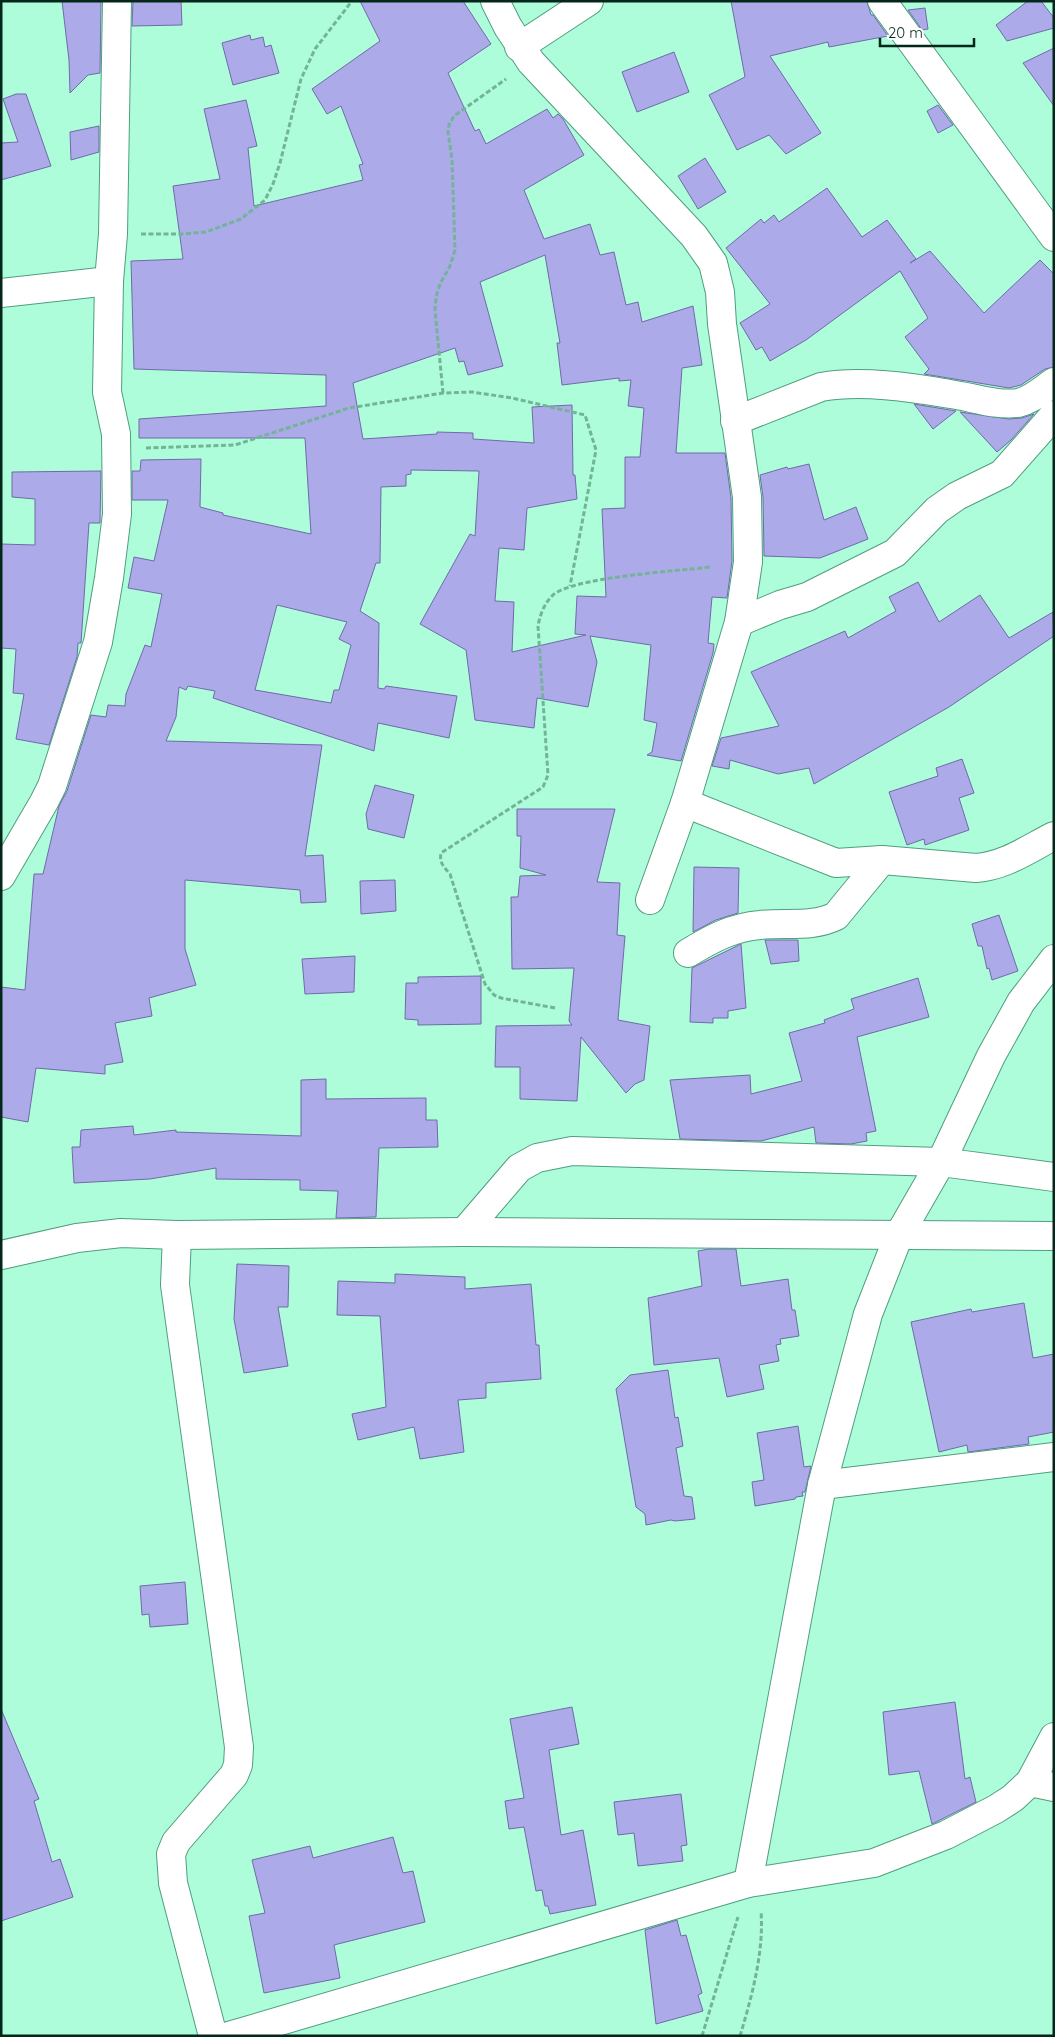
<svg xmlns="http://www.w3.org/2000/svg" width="1055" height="2037" font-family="Quicksand,sans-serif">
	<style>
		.building { fill: #acaae9; stroke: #6f6ba7; fill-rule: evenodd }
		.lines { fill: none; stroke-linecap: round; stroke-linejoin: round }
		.street-casing { stroke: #4f9e7f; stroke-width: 30 }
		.path { stroke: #73b398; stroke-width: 3; stroke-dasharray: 5 2.5; stroke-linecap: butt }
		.street { stroke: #fff; stroke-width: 28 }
	</style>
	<rect width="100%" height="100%" fill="#adfdda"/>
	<g class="building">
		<polygon points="62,1 101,1 100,73 88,75 70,93 69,60"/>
		<polygon points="133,1 181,1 182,25 132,26"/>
		<path d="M360 1H463L491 44 448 73 475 131 479 129 486 144 547 109 553 118 558 114 563 119 584 155 524 190 544 239 590 224 600 255 614 252 626 305 638 302 642 322 693 306 702 365 682 368 676 453H725L731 498 732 561 727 598 712 597 708 643 714 644 713 653 681 761 647 755 652 752 657 723 644 720 651 645 590 636 597 662 588 707 537 698 534 728 475 720 466 650 420 624 470 534 475 536 479 471 411 470V474L406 475V486L381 487 380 563H376L360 611 379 623 378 688 384 689 386 686 457 696 449 738 378 723 374 751 213 698 215 691 188 686 186 690 179 687 176 717 166 741 322 745 305 856 323 855 326 902 301 903 300 890 185 880V949L196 985 149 998 152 1016 115 1023 123 1062 105 1065V1074L36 1068 28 1122 1 1117V987L25 990 34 874H43L59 806 67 791 91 715 106 717 108 705 125 706 126 694 145 645 151 647 162 594 128 588 134 557 154 561 168 500H132V471H140L141 460 201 459 200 507 223 513V515L311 534 305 438H139V419L326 406V375L134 369 131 261 183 259 173 186 220 179 204 109 246 100 257 146 248 148 254 206 363 180 359 165 363 164 341 106 327 114 312 89 380 41ZM545 255 560 343H557L562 385 619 378V381L631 380 628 406 644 408 640 457H625V508L602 509 606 597 577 596 575 634 586 635 512 652 514 602 495 601 499 548 524 550 527 508 577 499 575 475H573L572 405 532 407 534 443 473 439V433L437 432V434L363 439 353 383 455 348 459 362 464 361 468 375 503 366 480 282ZM277 605 347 622 339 639 351 645 339 690H334L331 703 255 690Z"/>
		<polygon points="731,1 867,1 871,15 873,15 888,36 829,47 828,42 770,56 821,133 786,154 769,135 737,150 709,95 745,77"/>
		<polygon points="1028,1 1041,1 1054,18 1054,28 1007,41 996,25"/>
		<polygon points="925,8 928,29 922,30 908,10"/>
		<polygon points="250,35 251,40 263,37 265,47 271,45 279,73 233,85 222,43"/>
		<polygon points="1054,48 1054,106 1023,63"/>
		<polygon points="674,52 689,92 637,112 622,72"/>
		<polygon points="16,94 26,94 51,166 1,180 1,143 18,142 3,99"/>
		<polygon points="938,105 953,125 938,133 927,111"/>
		<polygon points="99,126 99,152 71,160 70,132"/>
		<polygon points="705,158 726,192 698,209 678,176"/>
		<polygon points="827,188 862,237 887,220 916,259 910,263 930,251 984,313 1040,260 1054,274 1054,367 1045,369 1021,385 1009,388 924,374 929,369 905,337 928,318 900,271 806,340 770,361 762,347 756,350 740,323 770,304 726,248 761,219 764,223 774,215 779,222"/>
		<polygon points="914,404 956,411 933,429"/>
		<polygon points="960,412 1009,419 1022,418 1034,414 1011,440 997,452"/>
		<polygon points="809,464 824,520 856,507 868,539 820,558 764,556 763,497 760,475 787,467 788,469"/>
		<polygon points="101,471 100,523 89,523 81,643 78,643 77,657 49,745 16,739 24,694 13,693 16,649 1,648 1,544 35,545 35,499 12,497 12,472"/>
		<polygon points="918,582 939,622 980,595 1009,638 1053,612 1054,636 949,707 814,784 809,768 778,774 730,760 729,769 712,766 721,738 779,726 751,672 845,631 848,638 896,611 889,597"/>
		<polygon points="962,759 974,793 959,798 969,830 925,845 924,839 907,845 889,792 938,776 936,768"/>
		<polygon points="375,785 414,795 404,838 368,829 366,814"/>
		<polygon points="517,809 615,809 597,882 620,883 617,935 625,936 618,1020 650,1026 644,1080 635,1084 626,1093 581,1037 577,1101 520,1099 520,1067 495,1067 496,1026 572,1025 569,1021 574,968 512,969 511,897 518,897 520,876 546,875 520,868 521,836 517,836"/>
		<polygon points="694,867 739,868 738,913 716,920 693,932"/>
		<polygon points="395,880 396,911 361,914 360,881"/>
		<polygon points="999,915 1018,971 992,980 989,968 987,969 982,946 978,946 972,924"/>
		<polygon points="765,940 798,940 799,961 771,964"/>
		<polygon points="741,944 746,1008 728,1011 728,1018 713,1018 713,1023 690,1022 692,968"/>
		<polygon points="355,956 354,992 305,994 302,959"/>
		<polygon points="481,976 481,1024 418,1025 418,1020 405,1019 406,983 418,983 418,977"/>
		<polygon points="918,978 929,1017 857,1037 876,1131 866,1133 867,1141 851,1144 816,1143 814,1127 761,1141 680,1139 670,1080 750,1075 751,1094 802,1081 789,1033 825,1023 824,1020 854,1009 851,999"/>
		<polygon points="326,1079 326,1099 426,1098 426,1120 437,1120 438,1147 379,1148 376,1217 336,1218 338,1191 300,1190 300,1180 216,1179 216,1168 150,1179 74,1183 72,1147 80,1147 81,1130 133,1126 134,1135 176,1130 176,1132 301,1136 301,1080"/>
		<polygon points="709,1249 736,1249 741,1286 788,1279 792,1310 795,1310 799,1336 780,1339 781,1344 776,1345 779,1361 759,1365 764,1389 727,1397 719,1358 654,1365 648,1298 702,1286 698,1251"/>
		<polygon points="237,1264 289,1266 288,1307 278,1307 288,1366 244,1373 234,1319"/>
		<polygon points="395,1274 465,1277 465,1289 531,1284 536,1345 539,1345 541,1379 486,1383 486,1398 458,1400 464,1452 420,1459 414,1427 358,1440 352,1414 386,1407 380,1316 337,1315 338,1281 395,1283"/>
		<polygon points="1024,1303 1033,1358 1054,1354 1054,1432 1028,1437 1029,1444 968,1452 967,1445 939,1452 911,1322 971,1309 972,1312"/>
		<polygon points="668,1370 675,1418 678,1417 683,1446 676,1448 684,1496 692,1497 695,1519 675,1521 671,1520 646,1525 645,1514 636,1507 616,1389 630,1375"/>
		<polygon points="798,1426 804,1467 811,1466 805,1492 802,1492 803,1496 796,1497 795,1499 755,1506 752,1482 764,1480 757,1433"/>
		<polygon points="185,1582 188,1624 150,1627 149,1614 142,1615 140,1586"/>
		<polygon points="955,1702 965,1779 970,1777 976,1802 932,1824 919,1771 889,1775 883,1712"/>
		<polygon points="572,1707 579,1744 549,1750 561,1835 583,1830 596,1905 550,1914 548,1906 545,1906 542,1890 536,1891 524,1827 509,1829 505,1801 524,1798 510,1719"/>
		<polygon points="1,1709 39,1799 34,1801 52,1862 60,1859 73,1897 1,1921"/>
		<polygon points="681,1794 687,1845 681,1846 683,1861 638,1866 634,1833 618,1835 614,1802"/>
		<polygon points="393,1837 403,1873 413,1871 425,1922 334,1945 340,1978 264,1993 249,1916 265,1913 252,1860 310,1846 313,1858"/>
		<polygon points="677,1920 681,1936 686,1935 702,1993 698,1995 703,2011 656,2024 645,1930"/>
	</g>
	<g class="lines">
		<defs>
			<g id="street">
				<path d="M495 1 508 27 531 62 694 236 713 263 720 292 722 324 747 497 748 562 739 622 685 803 836 863 882 860 976 868C1005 866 1028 849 1054 836"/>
				<polyline points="882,1 1054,237"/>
				<polyline points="519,47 589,1"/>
				<polyline points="1,293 109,281"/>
				<path d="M735 421 821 387C861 380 910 387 950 394 972 397 996 406 1018 403 1032 400 1042 390 1054 382"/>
				<polyline points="739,622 780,605 807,597 895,553 937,510 957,496 1002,474 1054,415"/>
				<polyline points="1,876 44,802 52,786 98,642 109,578 117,514 116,434 107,392 109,281 113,234 117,1"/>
				<polyline points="650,900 685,803"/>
				<path d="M688 953C711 939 733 927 760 925 786 922 812 928 836 916L882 860"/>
				<polyline points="464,1232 519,1168 537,1158 572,1151 941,1162 1054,1177"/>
				<polyline points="177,1235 175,1285 239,1747 238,1765 234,1775 176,1842 171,1854 173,1883 213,2036"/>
				<polyline points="1,1255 77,1238 121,1233 177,1235 464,1232 1054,1236"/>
				<polyline points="822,1485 1054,1457"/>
				<polyline points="1030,1782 1054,1787"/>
				<polyline points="748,1883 822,1485 868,1314 899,1235 941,1162 991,1056 1021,1002 1054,959"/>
				<polyline points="229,2036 748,1883 874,1863 946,1835 996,1809 1013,1798 1030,1782 1054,1737"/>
			</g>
		</defs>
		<use href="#street" class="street-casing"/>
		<g class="path">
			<polyline points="141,234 182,234 206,232 241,219 265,200 273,184 280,163 301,79 315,49 352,1"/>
			<polyline points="443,393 435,310 436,297 440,284 450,266 455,250 452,159 448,132 449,125 454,116 506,79"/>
			<polyline points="146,448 235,445 349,408 443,393 472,392 512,398 585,415 596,450 570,586"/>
			<path d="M555 1008 501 998 494 995 485 984 450 874C444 867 439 863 441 853L543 787 548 775 538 626C540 615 544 604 552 596 570 577 680 571 710 567"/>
			<polyline points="702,2036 738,1917"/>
			<path d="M740 2036C752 1996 764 1952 761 1911"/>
		</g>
		<use href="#street" class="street"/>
	</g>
	<rect width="1055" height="2037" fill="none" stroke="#05271b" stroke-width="5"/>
	<path d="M880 38v8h94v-8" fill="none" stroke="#05271b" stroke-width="2.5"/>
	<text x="888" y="38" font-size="15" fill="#05271b" stroke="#ffffff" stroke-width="4" paint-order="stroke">20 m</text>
</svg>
